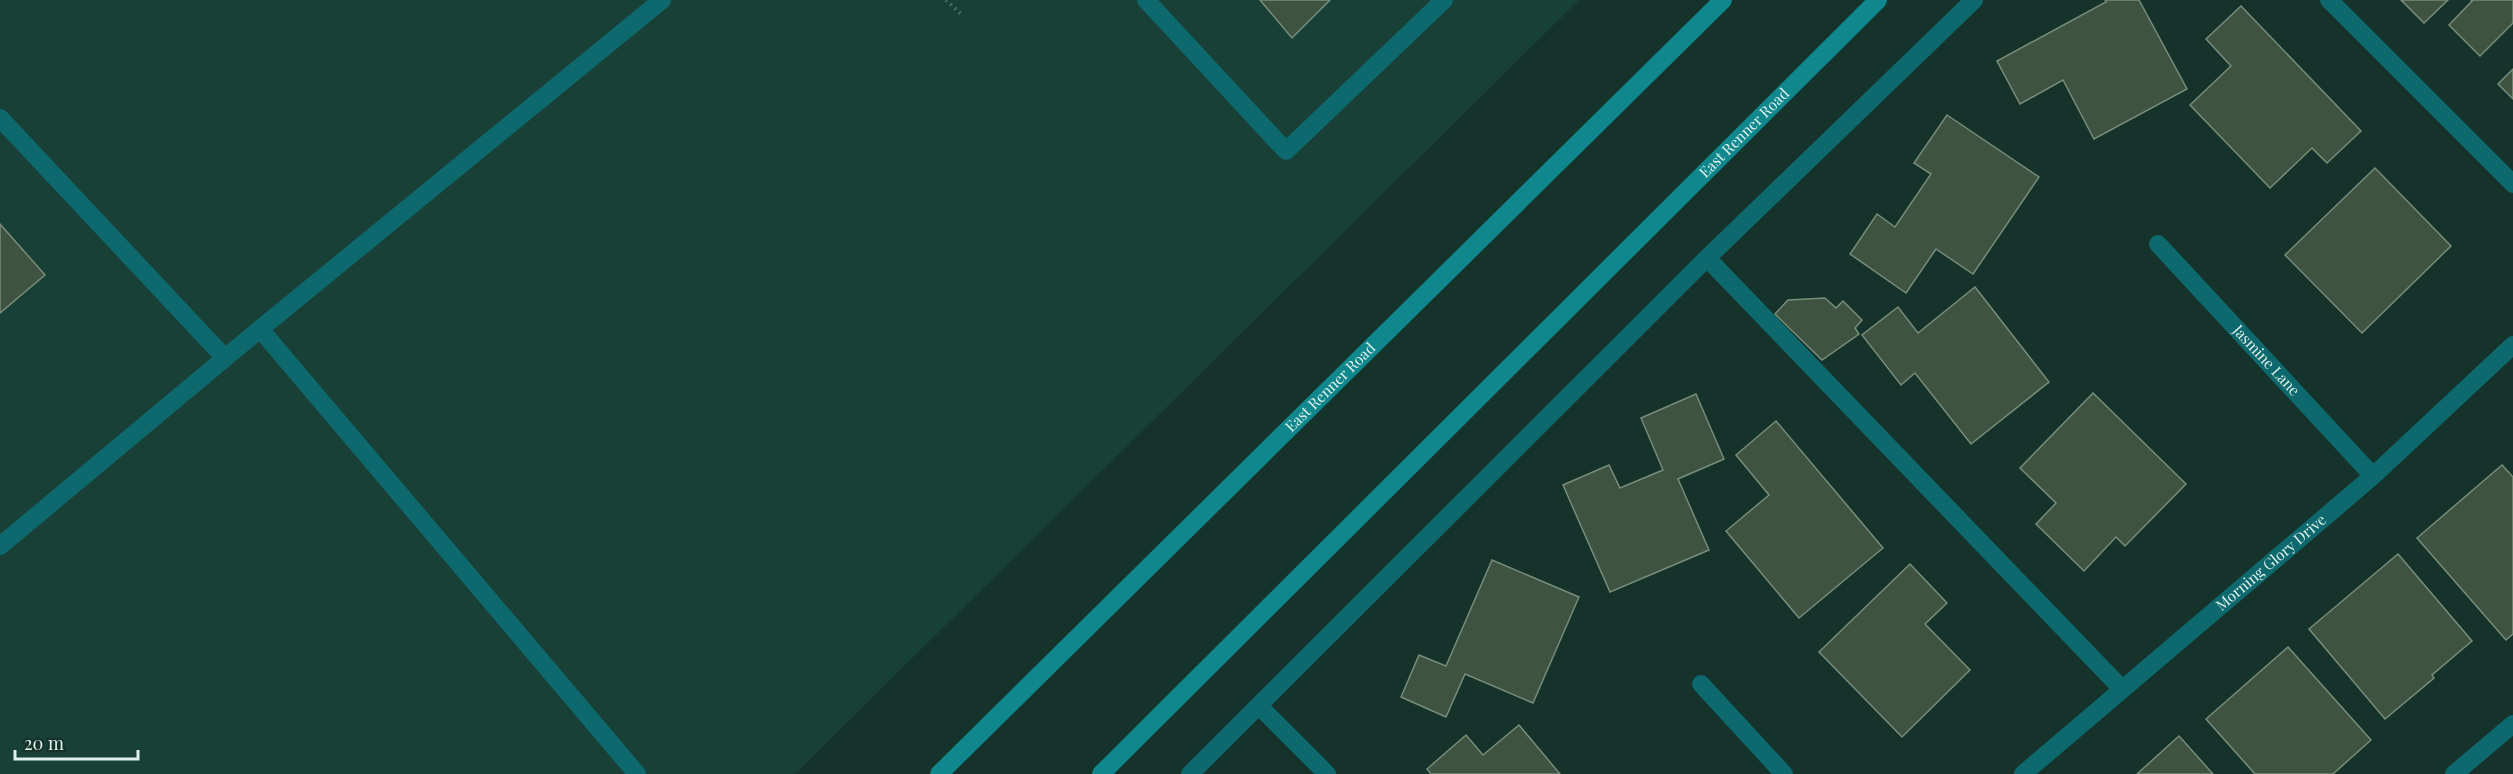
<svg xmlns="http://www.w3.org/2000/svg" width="2513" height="774" font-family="'Playfair Display',serif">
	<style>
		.built { fill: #184036 }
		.building { fill: #3e5341; stroke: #778d79; stroke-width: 1.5 }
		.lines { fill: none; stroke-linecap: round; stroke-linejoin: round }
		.path { stroke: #58726a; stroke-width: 4; stroke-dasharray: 1.5 4.5; stroke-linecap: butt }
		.lane { stroke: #0d696d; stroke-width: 18 }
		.street { stroke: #0d696d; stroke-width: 18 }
		.secondary { stroke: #0f878c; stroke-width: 18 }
		.labels { text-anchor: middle; stroke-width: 5; stroke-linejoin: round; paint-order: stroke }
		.street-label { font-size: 15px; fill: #e0f1eb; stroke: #15332b }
	</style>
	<rect width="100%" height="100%" fill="#15332b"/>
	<polygon class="built" points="0,0 1579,0 795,774 0,774"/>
	<g class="building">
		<polygon points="1260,0 1330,0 1292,38"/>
		<polygon points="2105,0 2139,0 2187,89 2094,139 2063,80 2020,104 1997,61 2106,2"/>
		<polygon points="2401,0 2448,0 2424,23"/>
		<polygon points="2471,0 2513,0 2513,23 2480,56 2449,25 2472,1"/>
		<polygon points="2241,6 2361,131 2327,163 2312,148 2270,188 2190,105 2231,66 2206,39"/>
		<polygon points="2513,69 2513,99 2498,84"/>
		<polygon points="1947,115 2039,177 1973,274 1936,249 1906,293 1850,254 1877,214 1895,227 1931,174 1914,163"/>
		<polygon points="2375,168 2451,246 2362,333 2285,255"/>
		<polygon points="0,224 45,275 0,313"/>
		<polygon points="1975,287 2049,382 1971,444 1915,373 1901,385 1862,335 1898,307 1918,333"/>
		<polygon points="1825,298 1836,308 1843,301 1862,320 1855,328 1859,334 1822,360 1775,314 1788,300"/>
		<polygon points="2093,393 2186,484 2125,546 2116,537 2084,571 2036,524 2056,503 2020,468"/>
		<polygon points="1696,394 1724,459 1678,479 1709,550 1610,592 1563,485 1609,465 1620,488 1663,470 1641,418"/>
		<polygon points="1776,421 1883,548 1799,618 1726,531 1769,495 1736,455"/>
		<polygon points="2502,465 2513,477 2513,634 2506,640 2417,538"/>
		<polygon points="2398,554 2472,641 2432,675 2434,678 2385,719 2309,629"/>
		<polygon points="1492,560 1579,597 1533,703 1465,674 1446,717 1401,697 1419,655 1446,666"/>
		<polygon points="1910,564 1947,603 1925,624 1970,670 1902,737 1819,652"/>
		<polygon points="2288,647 2371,740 2333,774 2255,774 2206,719"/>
		<polygon points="1519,725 1560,774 1431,774 1427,769 1466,735 1483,755"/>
		<polygon points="2179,736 2213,774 2137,774"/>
	</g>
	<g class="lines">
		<polyline class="path" points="946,0 961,14"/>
		<g class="lane">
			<polyline points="1146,0 1286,151 1444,0"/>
			<polyline points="2329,0 2513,184"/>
			<polyline points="0,118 225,358"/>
			<polyline points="1707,258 2122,689"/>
			<polyline points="260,329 662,0"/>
			<polyline points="0,546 260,329 637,774"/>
			<polyline points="1259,706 1327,774"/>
			<polyline points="1190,774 1707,258 1974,0"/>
			<polyline points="2454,774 2513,724"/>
		</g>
		<g class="street">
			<path id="s1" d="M2158 244 2373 476"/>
			<polyline points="1701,684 1784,774"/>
			<path id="s2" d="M2023 774 2373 476 2513 345"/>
		</g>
		<g class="secondary">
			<path id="s3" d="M939 774 1723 0"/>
			<path id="s4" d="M1101 774 1878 0"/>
		</g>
	</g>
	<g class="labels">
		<g class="street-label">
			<text dy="5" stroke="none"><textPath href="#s4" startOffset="908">East Renner Road</textPath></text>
			<text dy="5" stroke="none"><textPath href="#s1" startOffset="159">Jasmine Lane</textPath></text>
			<text dy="5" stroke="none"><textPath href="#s3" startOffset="550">East Renner Road</textPath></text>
			<text dy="5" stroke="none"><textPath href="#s2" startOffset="326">Morning Glory Drive</textPath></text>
		</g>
	</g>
	<path d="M15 750v9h123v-9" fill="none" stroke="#e0f1eb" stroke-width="3"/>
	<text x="24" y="750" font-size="18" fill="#e0f1eb" stroke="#15332b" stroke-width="4.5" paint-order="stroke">20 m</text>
</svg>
